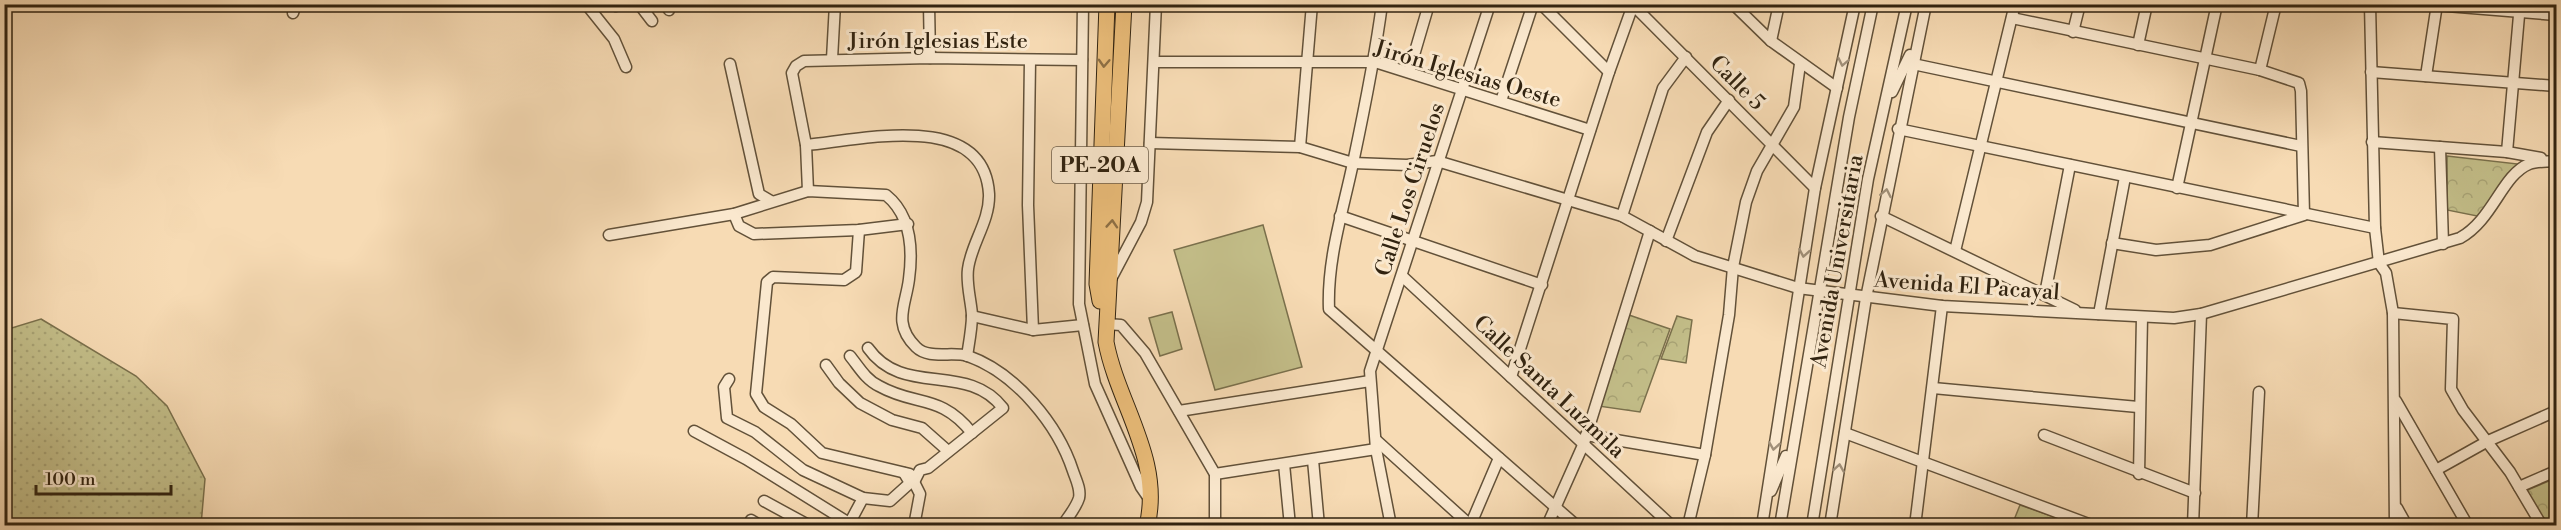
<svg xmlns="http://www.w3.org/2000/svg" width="2561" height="530" font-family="'Libre Bodoni',serif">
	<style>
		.grass { fill: url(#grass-dots); stroke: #7a704c; stroke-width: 1.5 }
		.forest { fill: url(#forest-crowns); stroke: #7a704c; stroke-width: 1.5 }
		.pitch { fill: #c3be89; stroke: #7a704c; stroke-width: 1.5 }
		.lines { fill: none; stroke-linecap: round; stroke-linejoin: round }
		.minor-casing { stroke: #625139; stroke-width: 13 }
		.highway-casing { stroke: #312310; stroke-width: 17 }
		.minor { stroke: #fae8ce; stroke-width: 10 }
		.highway { stroke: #ecbe7a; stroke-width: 15 }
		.oneway { stroke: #a08f78 }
		.oneway2 { stroke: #8e7045 }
		.labels { text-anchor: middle; stroke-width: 6; stroke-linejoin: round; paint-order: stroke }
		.shield { fill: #fae8ce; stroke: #6d5e49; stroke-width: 1.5 }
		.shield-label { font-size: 21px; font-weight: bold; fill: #312310 }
		.street-label { font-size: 22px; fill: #312310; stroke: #fae8ce }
	</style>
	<defs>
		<pattern id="grass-dots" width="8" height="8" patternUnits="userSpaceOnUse" patternTransform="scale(1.5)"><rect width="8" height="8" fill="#c3be89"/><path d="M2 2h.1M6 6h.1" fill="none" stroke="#a8a375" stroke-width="1.8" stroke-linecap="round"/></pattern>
		<pattern id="forest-crowns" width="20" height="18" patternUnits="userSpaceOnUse" patternTransform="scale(1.5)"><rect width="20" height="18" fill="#c3be89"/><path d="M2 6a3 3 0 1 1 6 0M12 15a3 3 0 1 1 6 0" fill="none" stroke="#a8a375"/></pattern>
	</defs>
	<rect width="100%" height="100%" fill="#f7dbb4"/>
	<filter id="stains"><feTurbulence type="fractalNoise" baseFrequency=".00333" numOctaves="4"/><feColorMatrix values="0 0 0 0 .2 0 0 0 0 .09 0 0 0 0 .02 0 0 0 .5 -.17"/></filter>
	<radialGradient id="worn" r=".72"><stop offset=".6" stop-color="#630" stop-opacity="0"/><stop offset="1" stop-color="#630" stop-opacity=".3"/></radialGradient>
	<polygon class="grass" points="41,319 136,376 167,406 205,479 201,525 5,525 5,330"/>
	<g class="forest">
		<polygon points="2447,156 2518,164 2482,217 2447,210"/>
		<polygon points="1629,315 1670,329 1640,412 1598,406"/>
		<polygon points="1677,316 1692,320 1686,363 1661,359"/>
		<polygon points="2556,478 2556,525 2546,525 2525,491"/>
		<polygon points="2020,505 2077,525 2012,525"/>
	</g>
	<g class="pitch">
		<polygon points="1263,225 1302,367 1215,390 1174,250"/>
		<polygon points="1172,312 1182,349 1160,356 1149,318"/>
	</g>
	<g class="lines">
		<defs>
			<g id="minor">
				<polyline points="586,4 614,39 626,67"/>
				<polyline points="615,4 616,6"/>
				<polyline points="639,4 652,21"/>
				<polyline points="665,4 669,10"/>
				<polyline points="929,4 930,58"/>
				<polyline points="1083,4 1079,304 1095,384 1141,487 1150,500"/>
				<path d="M1382 4C1375 58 1364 111 1353 163 1343 211 1327 259 1329 309L1577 526"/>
				<polyline points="1541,4 1609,72"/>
				<polyline points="1733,4 1771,41 1837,88"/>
				<polyline points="2370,4 2375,228 2379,263 2386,273 2393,313 2395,526"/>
				<polyline points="2422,4 2556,15"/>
				<polyline points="293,13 296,4"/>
				<polyline points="2012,18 2260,70 2299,83 2301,91 2304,215 2210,245 2156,250 2112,243"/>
				<polyline points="2073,32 2080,4"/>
				<polyline points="1771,41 1779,4"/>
				<polyline points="2138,45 2147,4"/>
				<polyline points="832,59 835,4"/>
				<polyline points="1030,60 1028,205 1033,330"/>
				<polyline points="1154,62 1375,62 1590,130"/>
				<polyline points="730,64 759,194 771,201"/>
				<polyline points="1913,64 2301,146"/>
				<polyline points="2260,70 2276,4"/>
				<polyline points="1409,72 1429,4"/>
				<polyline points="2371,72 2556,86"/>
				<polyline points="2426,76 2437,4"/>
				<polyline points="1892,92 1910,55"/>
				<polyline points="1501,101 1533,4"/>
				<polyline points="1898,129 2375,228"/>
				<polyline points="2372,142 2507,152 2541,158"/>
				<path d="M1150 143 1300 147 1353 163 1407 165 1437 161 1622 216 1695 256 1798 288 1942 306 2174 318 2201 314 2460 238C2493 220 2502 175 2529 164 2537 161 2547 162 2556 161"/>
				<path d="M806 145C860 140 984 109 989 194 990 221 971 244 968 269 966 284 971 300 972 315 972 328 969 343 967 356"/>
				<polyline points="1300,147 1312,4"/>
				<polyline points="2440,147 2443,244"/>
				<polyline points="2507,152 2520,4"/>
				<polyline points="2177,188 2217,4"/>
				<polyline points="808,191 806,145 792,73 796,66 804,61 930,58 1082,60"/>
				<polyline points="734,214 739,226 754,234 859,230 908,224"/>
				<polyline points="1340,216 1542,285"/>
				<polyline points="1622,216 1663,88 1686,57"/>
				<polyline points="1881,216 2075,310"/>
				<polyline points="859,230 856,272 844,280 773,277 767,282 756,394 764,407 791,424 822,453 910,474 920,494 914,526"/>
				<path d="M609 235 734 214 808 191 886 195C911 215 913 249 909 279 906 305 892 323 916 347 929 360 952 351 968 356 1016 373 1058 425 1073 471 1076 480 1081 489 1079 498 1076 508 1068 517 1062 526"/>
				<polyline points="1666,241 1707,132 1729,100"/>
				<polyline points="1955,251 2015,4"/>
				<polyline points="1402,276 1672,526"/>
				<polyline points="1111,279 1141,222 1147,202 1156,4"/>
				<polyline points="2045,294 2070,165"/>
				<polyline points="2393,313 2453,319 2451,389 2463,410 2510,472 2542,526"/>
				<polyline points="2099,314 2125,177"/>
				<polyline points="972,316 1033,330 1083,325"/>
				<polyline points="1106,324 1121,325 1145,353 1215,474 1215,526"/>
				<path d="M868 348C903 398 967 361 1003 408L928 468 920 470 915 480"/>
				<path d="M850 356C859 367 866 380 879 386 916 407 940 393 972 433"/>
				<polyline points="826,365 839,383 860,403 892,420 922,428 948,451"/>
				<polyline points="1511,377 1609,72 1633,5 1815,188"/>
				<polyline points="729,379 724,387 727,418 755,432 803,470 863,498 890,501 910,483 904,473"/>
				<polyline points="1933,388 2138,407"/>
				<polyline points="2396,401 2468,526"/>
				<polyline points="1179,411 1370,381"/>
				<polyline points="694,431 746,459 849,523"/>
				<polyline points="1845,433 2094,526"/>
				<polyline points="1586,435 1705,455"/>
				<polyline points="2044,435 2195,493"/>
				<polyline points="1376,440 1470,525"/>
				<polyline points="1313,460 1319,526"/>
				<polyline points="1284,464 1290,526"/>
				<polyline points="2436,470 2488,441 2556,411"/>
				<polyline points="1215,474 1376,449"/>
				<polyline points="2139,474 2142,317"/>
				<polyline points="2519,487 2556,471"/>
				<polyline points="1771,491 1786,456"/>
				<polyline points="764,501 810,526"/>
				<polyline points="2397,508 2407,526"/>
				<polyline points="751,520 761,526"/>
				<polyline points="848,526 863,498"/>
				<polyline points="1391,526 1376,449 1370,371 1490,4"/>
				<polyline points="1470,526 1499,458"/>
				<polyline points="1547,526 1584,443 1650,231"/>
				<polyline points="1688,526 1705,455 1729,315 1733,267 1746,202 1757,171 1794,107 1800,64"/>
				<polyline points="1762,526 1815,188 1855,4"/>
				<polyline points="1780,526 1849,117 1873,4"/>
				<polyline points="1812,526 1868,179 1907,4"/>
				<polyline points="1830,526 1866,298 1926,4"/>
				<polyline points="1915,526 1942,306"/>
				<polyline points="2193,526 2201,314"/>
				<polyline points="2252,526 2259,392"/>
			</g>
			<g id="highway">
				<path d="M1124 4 1106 342C1118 405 1163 459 1147 526"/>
				<polyline points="1100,301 1097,284 1107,4"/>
			</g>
		</defs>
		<use href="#minor" class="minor-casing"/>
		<use href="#highway" class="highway-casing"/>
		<use href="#minor" class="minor"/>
		<use href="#highway" class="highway"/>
	</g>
	<defs><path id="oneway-chevron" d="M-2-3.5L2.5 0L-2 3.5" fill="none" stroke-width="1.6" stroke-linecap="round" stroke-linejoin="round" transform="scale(1.5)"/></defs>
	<g class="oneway">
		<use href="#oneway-chevron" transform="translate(1843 62) rotate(102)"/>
		<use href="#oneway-chevron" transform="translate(1886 193) rotate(-79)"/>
		<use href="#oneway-chevron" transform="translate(1804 253) rotate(100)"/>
		<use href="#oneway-chevron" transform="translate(1774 446) rotate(99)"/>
		<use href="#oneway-chevron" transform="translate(1839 468) rotate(-81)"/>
	</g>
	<g class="oneway2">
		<use href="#oneway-chevron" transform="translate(1104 63) rotate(93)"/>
		<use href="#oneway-chevron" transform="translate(1112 224) rotate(-86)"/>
	</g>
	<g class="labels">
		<rect class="shield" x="1052" y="147" width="96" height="36" rx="4.5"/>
		<g class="shield-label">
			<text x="1100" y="172">PE-20A</text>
		</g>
		<g class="street-label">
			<text x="938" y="48">Jirón Iglesias Este</text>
			<text transform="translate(1468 73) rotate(16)" y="8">Jirón Iglesias Oeste</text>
			<text transform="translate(1738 82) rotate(45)" y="8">Calle 5</text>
			<text transform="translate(1409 189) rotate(-72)" y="8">Calle Los Ciruelos</text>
			<text transform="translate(1836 261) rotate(-80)" y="8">Avenida Universitaria</text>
			<text transform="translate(1967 285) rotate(4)" y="8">Avenida El Pacayal</text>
			<text transform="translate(1550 386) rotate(43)" y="8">Calle Santa Luzmila</text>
		</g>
	</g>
	<rect width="2561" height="530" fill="none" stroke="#f7dbb4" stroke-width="24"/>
	<rect x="6" y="6" width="2549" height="518" fill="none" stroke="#312310" stroke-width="3"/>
	<rect x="12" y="12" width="2537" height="506" fill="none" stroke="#312310" stroke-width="1.5"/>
	<path d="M36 485v9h135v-9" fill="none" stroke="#312310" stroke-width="3"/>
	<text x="45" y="485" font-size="18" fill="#312310" stroke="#fae8ce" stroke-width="4.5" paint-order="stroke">100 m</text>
	<rect width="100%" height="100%" filter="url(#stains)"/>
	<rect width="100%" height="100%" fill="url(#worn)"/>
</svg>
